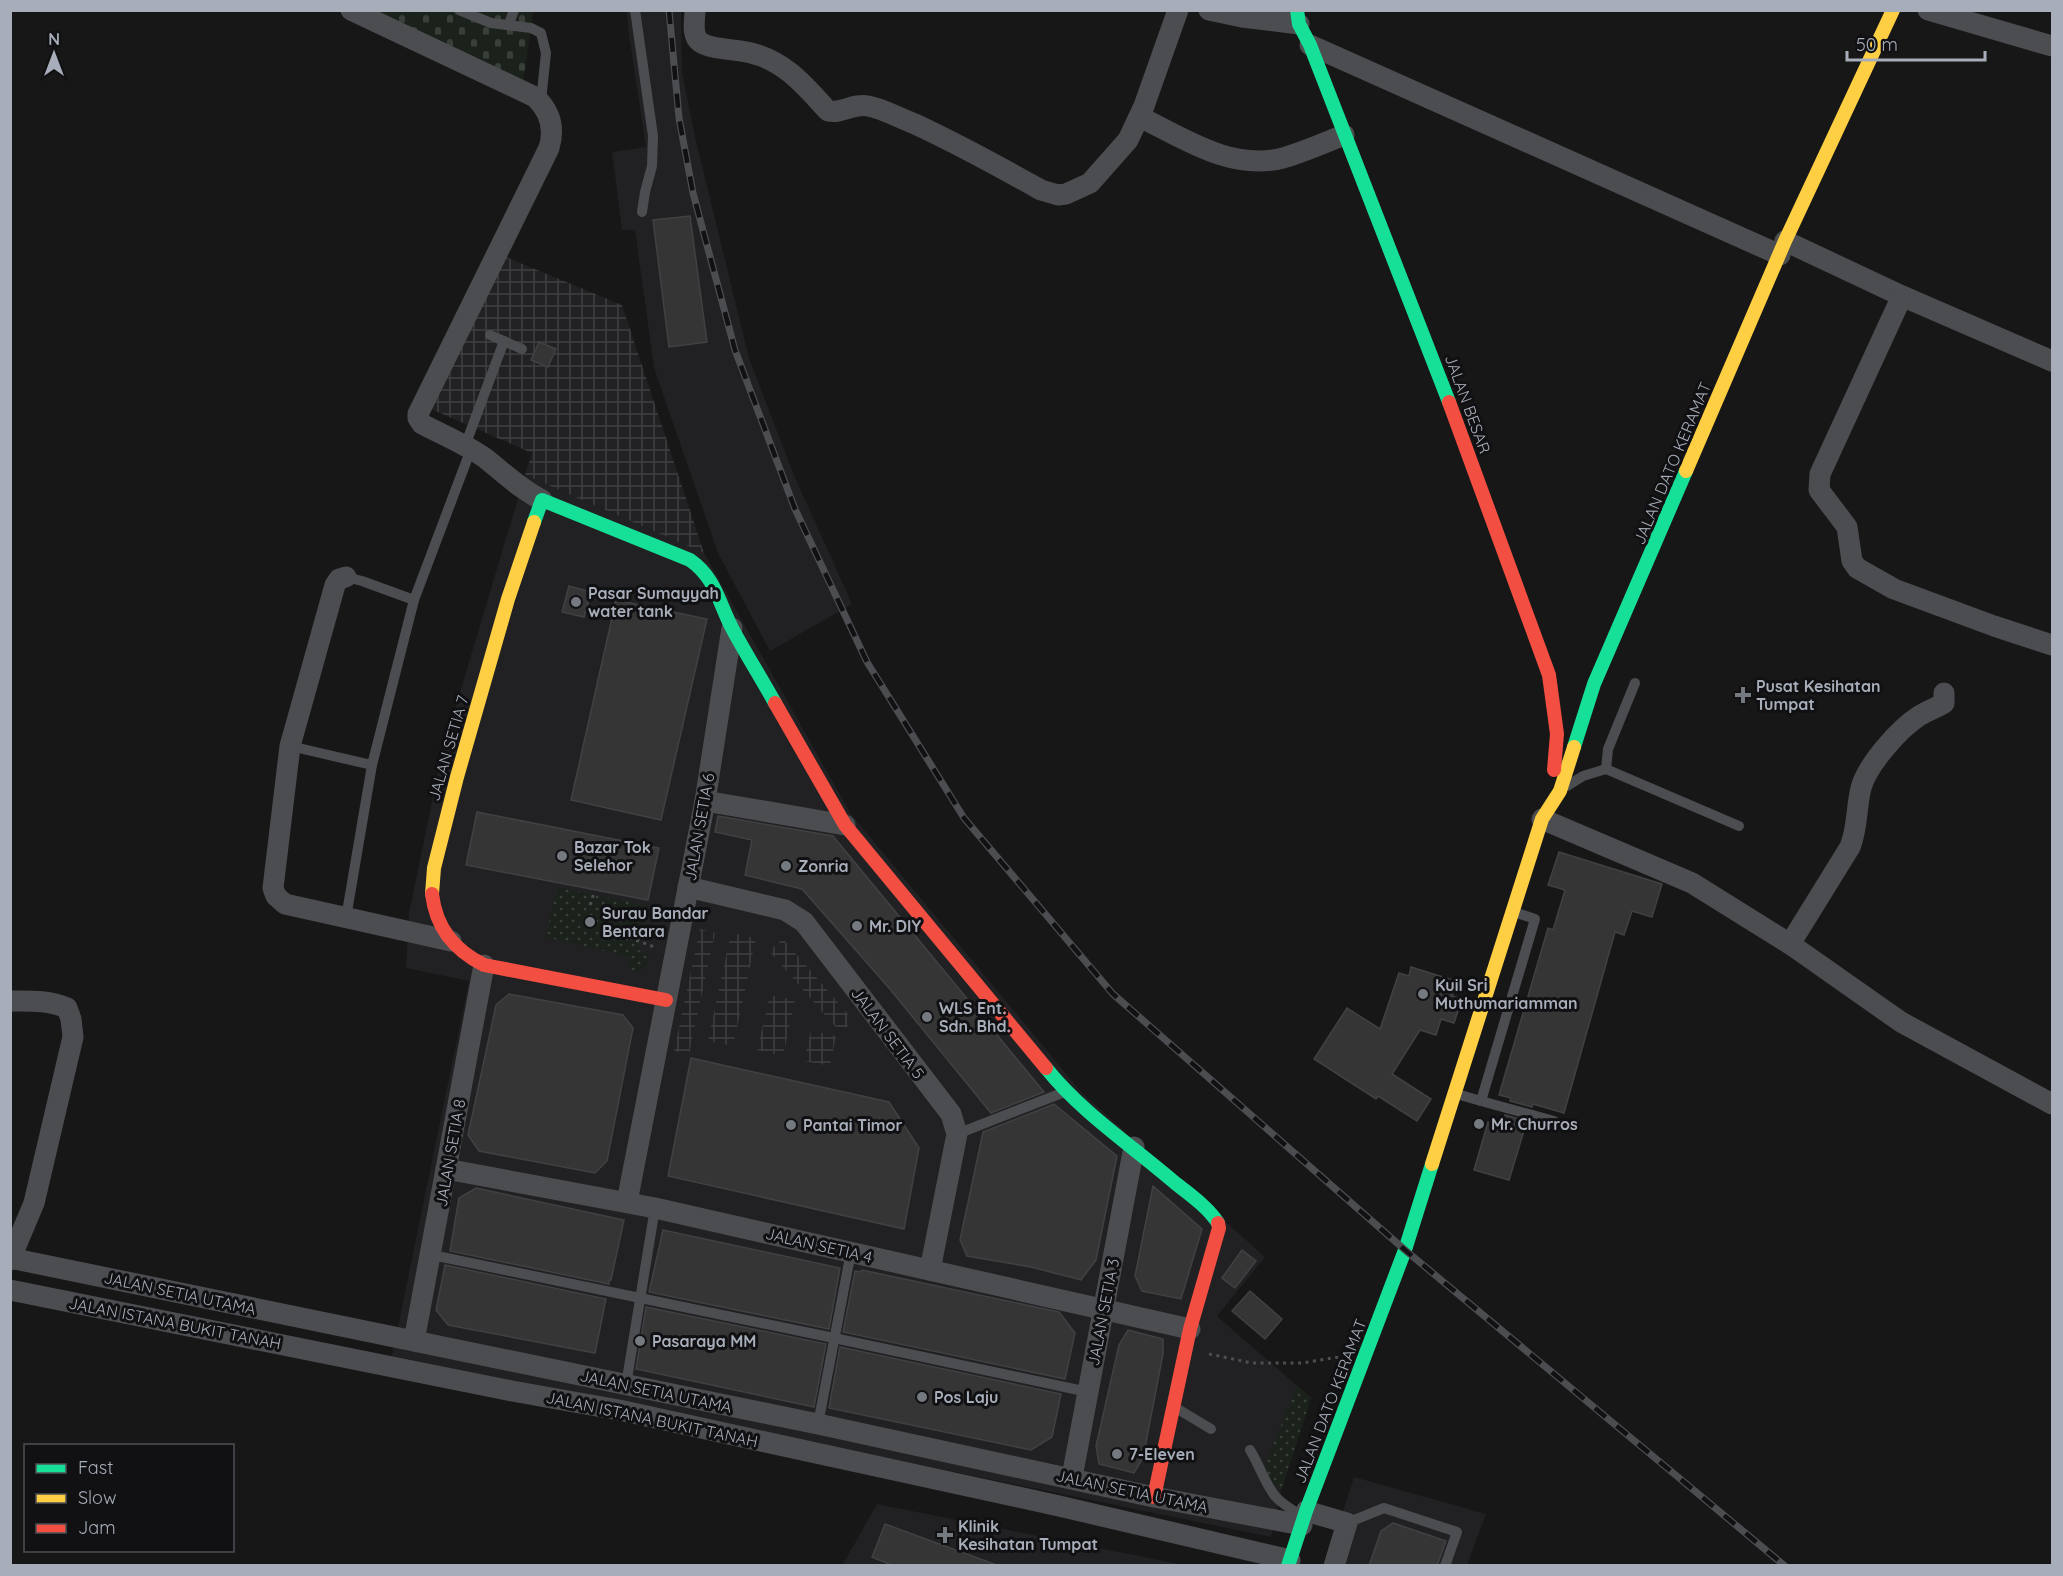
<svg xmlns="http://www.w3.org/2000/svg" width="2063" height="1576" font-family="Quicksand,sans-serif">
	<style>
		.built { fill: #212123 }
		.industrial { fill: url(#industrial-grid) }
		.grass { fill: url(#grass-dots) }
		.cemetery { fill: url(#cemetery-stones) }
		.building { fill: #353536; stroke: #404143; stroke-width: 1.5 }
		.lines { fill: none; stroke-linecap: round; stroke-linejoin: round }
		.path { stroke: #4d4e52; stroke-width: 3; stroke-dasharray: 3 4.5; stroke-linecap: butt }
		.lane { stroke: #4b4d50; stroke-width: 10 }
		.street { stroke: #4b4d50; stroke-width: 21 }
		.fast { stroke: #16e098; stroke-width: 14 }
		.slow { stroke: #ffcf43; stroke-width: 14 }
		.jam { stroke: #f24e42; stroke-width: 14 }
		.rail-casing { stroke: #4b4d50; stroke-width: 7 }
		.rail { stroke: #111113; stroke-width: 4.5; stroke-dasharray: 14; stroke-linecap: butt }
		.poi-dot { fill: #757980; stroke: #111113; stroke-width: 2 }
		.labels { text-anchor: middle; stroke-width: 6; stroke-linejoin: round; paint-order: stroke }
		.street-label { font-size: 16px; fill: #a7aeb9; stroke: #111113 }
		.poi-label { font-size: 16px; font-weight: bold; fill: #a7aeb9; stroke: #111113; text-anchor: start }
	</style>
	<defs>
		<pattern id="industrial-grid" width="8" height="8" patternUnits="userSpaceOnUse" patternTransform="scale(1.5)"><rect width="8" height="8" fill="#212123"/><path d="M0 4h8M4 0v8" fill="none" stroke="#3e3f41"/></pattern>
		<pattern id="grass-dots" width="8" height="8" patternUnits="userSpaceOnUse" patternTransform="scale(1.5)"><rect width="8" height="8" fill="#1b221b"/><path d="M2 2h.1M6 6h.1" fill="none" stroke="#39403a" stroke-width="1.8" stroke-linecap="round"/></pattern>
		<pattern id="cemetery-stones" width="16" height="16" patternUnits="userSpaceOnUse" patternTransform="scale(1.5)"><rect width="16" height="16" fill="#1b221b"/><path d="M2 7V4a2 2 0 0 1 4 0v3zM10 15v-3a2 2 0 0 1 4 0v3z" fill="#39403a"/></pattern>
	</defs>
	<rect width="100%" height="100%" fill="#171717"/>
	<g class="built">
		<polygon points="627,11 681,11 682,72 695,137 749,358 793,473 852,604 770,651 718,553 654,368 635,230 622,230 612,152 646,147 629,35"/>
		<polygon points="525,475 704,553 851,814 1082,1093 1265,1257 1217,1316 1311,1398 1282,1488 1271,1537 392,1356 469,981 406,968 409,913 443,749"/>
		<polygon points="1354,1477 1486,1514 1467,1565 1326,1566"/>
		<polygon points="877,1504 1184,1565 842,1566"/>
	</g>
	<g class="industrial">
		<polygon points="501,255 622,305 704,553 525,475 532,453 431,409"/>
		<polygon points="700,929 715,933 689,1054 674,1051"/>
		<polygon points="731,933 756,938 733,1046 708,1041"/>
		<polygon points="783,939 854,1021 840,1032 769,951"/>
		<polygon points="770,995 795,1000 783,1056 757,1050"/>
		<polygon points="811,1030 836,1036 830,1066 804,1061"/>
	</g>
	<g class="grass">
		<polygon points="557,887 648,906 638,950 650,955 646,967 634,972 628,968 630,957 546,937"/>
		<polygon points="1297,1385 1311,1398 1282,1488 1260,1479"/>
	</g>
	<polygon class="cemetery" points="365,11 533,11 523,84"/>
	<g class="building">
		<polygon points="690,216 707,342 669,347 653,220"/>
		<polygon points="539,342 556,349 548,367 531,360"/>
		<polygon points="569,586 591,592 584,617 562,612"/>
		<polygon points="616,600 707,619 661,820 571,800"/>
		<polygon points="477,812 659,848 648,900 466,865"/>
		<polygon points="718,816 833,836 1044,1092 991,1113 889,988 802,889 745,875 752,840 715,832"/>
		<polygon points="1559,852 1662,884 1652,917 1632,911 1624,935 1615,932 1564,1113 1533,1104 1532,1107 1510,1101 1511,1098 1499,1095 1548,928 1553,930 1565,890 1548,885"/>
		<polygon points="1411,967 1456,981 1452,996 1462,999 1454,1023 1441,1019 1436,1035 1420,1030 1392,1074 1431,1099 1417,1121 1378,1096 1376,1099 1314,1059 1347,1008 1380,1029 1399,973 1409,976"/>
		<polygon points="509,994 623,1015 633,1028 607,1161 595,1173 479,1151 468,1135 496,1005"/>
		<polygon points="691,1058 889,1102 919,1148 904,1229 668,1176"/>
		<polygon points="1054,1104 1117,1156 1096,1260 1081,1280 1031,1267 967,1256 960,1240 983,1132"/>
		<polygon points="1505,1115 1527,1121 1509,1180 1474,1170 1488,1122 1502,1127"/>
		<polygon points="1153,1186 1202,1229 1181,1299 1142,1291 1135,1276"/>
		<polygon points="476,1188 624,1220 611,1280 609,1280 609,1284 450,1251 459,1198"/>
		<polygon points="663,1230 840,1268 829,1329 649,1292"/>
		<polygon points="1242,1250 1256,1261 1235,1288 1222,1278"/>
		<polygon points="445,1265 606,1299 595,1353 448,1325 436,1310"/>
		<polygon points="862,1270 1059,1312 1075,1333 1065,1379 843,1332 855,1271 861,1272"/>
		<polygon points="1250,1291 1282,1319 1265,1339 1232,1311"/>
		<polygon points="646,1307 826,1344 814,1407 636,1369"/>
		<polygon points="1128,1330 1163,1339 1163,1354 1143,1458 1134,1473 1099,1464 1096,1446 1119,1345"/>
		<polygon points="840,1347 1061,1394 1052,1437 1031,1450 829,1408"/>
		<polygon points="1393,1523 1446,1541 1437,1566 1369,1566 1381,1531"/>
		<polygon points="885,1524 994,1564 994,1566 894,1566 872,1557"/>
	</g>
	<g class="lines">
		<g class="path">
			<polyline points="590,905 594,893"/>
			<polyline points="608,930 657,948"/>
			<polyline points="1209,1354 1252,1363 1302,1363 1339,1357"/>
		</g>
		<g class="lane">
			<polyline points="459,10 491,23 531,28 541,33 546,53 541,101"/>
			<polyline points="635,10 653,136 652,166 645,192 642,212"/>
			<polyline points="509,24 514,10"/>
			<polyline points="490,335 522,349"/>
			<polyline points="465,446 504,341"/>
			<polyline points="346,577 362,581 414,600"/>
			<polyline points="290,746 372,765"/>
			<polyline points="1606,769 1608,749 1635,683"/>
			<polyline points="1567,786 1583,776 1606,769 1739,826"/>
			<polyline points="346,918 372,765 414,600 471,449"/>
			<polyline points="1457,1094 1481,1101 1535,919 1514,912"/>
			<polyline points="1481,1101 1554,1121"/>
			<polyline points="957,1134 1062,1093"/>
			<polyline points="432,1255 834,1338 1088,1392"/>
			<polyline points="626,1385 655,1208"/>
			<polyline points="1176,1408 1211,1429"/>
			<polyline points="818,1424 851,1252"/>
			<path d="M1250 1450C1259 1464 1265 1484 1275 1496 1282 1504 1292 1510 1302 1516"/>
			<polyline points="1347,1523 1384,1508 1457,1532 1445,1566"/>
		</g>
		<g class="street">
			<path d="M351 10 535 97C550 111 555 128 549 148L418 414V418L422 424C443 435 465 444 485 458 504 473 520 489 542 500"/>
			<path d="M695 10C695 20 691 35 700 42 711 50 737 49 751 53 785 61 805 86 828 111 842 114 853 103 868 106 884 109 899 118 915 124 958 144 1000 167 1041 190L1058 195 1066 194 1090 183 1128 140 1144 106 1178 10"/>
			<polyline points="1209,10 1242,17 1299,24"/>
			<polyline points="1928,10 2052,46"/>
			<polyline points="1310,45 1780,255"/>
			<path d="M1140 117C1185 139 1231 171 1283 158 1304 152 1324 143 1344 135"/>
			<polyline points="1785,241 1902,296 2052,361"/>
			<polyline points="1902,296 1820,474 1819,490 1847,527 1852,561 1857,568 1894,589 1994,626 2052,645"/>
			<polyline points="346,577 339,579 335,585 290,746 273,888 276,896 285,904 451,941"/>
			<polyline points="705,801 845,825"/>
			<polyline points="1542,819 1692,883 1790,944 1901,1022 2052,1104"/>
			<polyline points="688,887 785,910 804,922 951,1114 957,1134 930,1270"/>
			<path d="M1790 944 1850 847C1858 827 1856 808 1861 788 1867 765 1899 729 1919 716 1927 711 1936 708 1944 703V693"/>
			<path d="M10 1001C31 1001 48 1000 67 1008L71 1019 73 1037 34 1203 10 1260"/>
			<polyline points="446,1169 655,1208 1190,1329"/>
			<polyline points="627,1202 705,801 732,628"/>
			<polyline points="10,1258 818,1424 1154,1497 1302,1525"/>
			<polyline points="10,1290 512,1391 619,1410 1059,1506 1290,1560"/>
			<polyline points="414,1341 484,965"/>
			<polyline points="1072,1477 1134,1147"/>
			<polyline points="1306,1511 1347,1523 1334,1566"/>
		</g>
		<g class="fast">
			<polyline points="1297,10 1299,24 1310,45 1449,402"/>
			<path d="M534 522 542 500 690 560C716 578 719 604 733 630 746 654 761 678 775 703"/>
			<polyline points="1574,747 1594,684 1686,471"/>
			<path d="M1046 1068C1081 1112 1131 1145 1174 1182 1189 1194 1208 1207 1218 1223"/>
			<polyline points="1288,1566 1306,1511 1405,1250 1432,1164"/>
		</g>
		<g class="slow">
			<polyline points="1686,471 1785,241 1893,10"/>
			<polyline points="432,894 434,868 457,777 508,599 534,522"/>
			<polyline points="1432,1164 1542,819 1560,791 1574,747"/>
		</g>
		<g class="jam">
			<polyline points="1449,402 1549,675 1557,734 1554,770"/>
			<polyline points="775,703 845,825 1046,1068"/>
			<path d="M432 894C436 928 454 950 484 965L666 1000"/>
			<polyline points="1154,1497 1190,1329 1219,1228 1218,1223"/>
		</g>
		<defs>
			<polyline id="rail" points="669,10 679,118 693,193 735,350 795,509 867,662 964,818 1113,994 1405,1250 1785,1566"/>
		</defs>
		<use href="#rail" class="rail-casing"/>
		<use href="#rail" class="rail"/>
	</g>
	<g class="poi-dot">
		<circle cx="576" cy="602" r="6"/>
		<path d="M1740 686h6v6h6v6h-6v6h-6v-6h-6v-6h6z"/>
		<circle cx="562" cy="856" r="6"/>
		<circle cx="786" cy="866" r="6"/>
		<circle cx="590" cy="922" r="6"/>
		<circle cx="857" cy="926" r="6"/>
		<circle cx="1423" cy="994" r="6"/>
		<circle cx="927" cy="1017" r="6"/>
		<circle cx="1479" cy="1124" r="6"/>
		<circle cx="791" cy="1125" r="6"/>
		<circle cx="640" cy="1341" r="6"/>
		<circle cx="922" cy="1397" r="6"/>
		<circle cx="1117" cy="1454" r="6"/>
		<path d="M942 1526h6v6h6v6h-6v6h-6v-6h-6v-6h6z"/>
	</g>
	<g class="labels">
		<g class="street-label">
			<text transform="translate(1468 404) rotate(70)" y="6">JALAN BESAR</text>
			<text transform="translate(1672 463) rotate(-67)" y="6">JALAN DATO KERAMAT</text>
			<text transform="translate(448 748) rotate(-74)" y="6">JALAN SETIA 7</text>
			<text transform="translate(699 827) rotate(-80)" y="6">JALAN SETIA 6</text>
			<text transform="translate(888 1033) rotate(53)" y="6">JALAN SETIA 5</text>
			<text transform="translate(450 1153) rotate(-80)" y="6">JALAN SETIA 8</text>
			<text transform="translate(819 1245) rotate(13)" y="6">JALAN SETIA 4</text>
			<text transform="translate(180 1293) rotate(12)" y="6">JALAN SETIA UTAMA</text>
			<text transform="translate(1103 1312) rotate(-79)" y="6">JALAN SETIA 3</text>
			<text transform="translate(175 1323) rotate(11)" y="6">JALAN ISTANA BUKIT TANAH</text>
			<text transform="translate(656 1391) rotate(12)" y="6">JALAN SETIA UTAMA</text>
			<text transform="translate(1330 1401) rotate(-69)" y="6">JALAN DATO KERAMAT</text>
			<text transform="translate(652 1419) rotate(12)" y="6">JALAN ISTANA BUKIT TANAH</text>
			<text transform="translate(1132 1491) rotate(12)" y="6">JALAN SETIA UTAMA</text>
		</g>
		<g class="poi-label">
			<text x="588" y="599">Pasar Sumayyah<tspan x="588" dy="18">water tank</tspan></text>
			<text x="1756" y="692">Pusat Kesihatan<tspan x="1756" dy="18">Tumpat</tspan></text>
			<text x="574" y="853">Bazar Tok<tspan x="574" dy="18">Selehor</tspan></text>
			<text x="798" y="872">Zonria</text>
			<text x="602" y="919">Surau Bandar<tspan x="602" dy="18">Bentara</tspan></text>
			<text x="869" y="932">Mr. DIY</text>
			<text x="1435" y="991">Kuil Sri<tspan x="1435" dy="18">Muthumariamman</tspan></text>
			<text x="939" y="1014">WLS Ent.<tspan x="939" dy="18">Sdn. Bhd.</tspan></text>
			<text x="1491" y="1130">Mr. Churros</text>
			<text x="803" y="1131">Pantai Timor</text>
			<text x="652" y="1347">Pasaraya MM</text>
			<text x="934" y="1403">Pos Laju</text>
			<text x="1129" y="1460">7-Eleven</text>
			<text x="958" y="1532">Klinik<tspan x="958" dy="18">Kesihatan Tumpat</tspan></text>
		</g>
	</g>
	<rect width="2063" height="1576" fill="none" stroke="#a7aeb9" stroke-width="24"/>
	<rect x="24" y="1444" width="210" height="108" fill="#111113" stroke="#4d5055" stroke-width="1.5"/>
	<rect x="36" y="1464" width="30" height="9" fill="#16e098" stroke="#4d5055" stroke-width="1.5"/>
	<text x="78" y="1474" font-size="18" fill="#a7aeb9">Fast</text>
	<rect x="36" y="1494" width="30" height="9" fill="#ffcf43" stroke="#4d5055" stroke-width="1.5"/>
	<text x="78" y="1504" font-size="18" fill="#a7aeb9">Slow</text>
	<rect x="36" y="1524" width="30" height="9" fill="#f24e42" stroke="#4d5055" stroke-width="1.5"/>
	<text x="78" y="1534" font-size="18" fill="#a7aeb9">Jam</text>
	<g transform="translate(54 54)" stroke="#111113" stroke-width="4.5" paint-order="stroke">
	<path d="M0-4.5L10 22L0 15L-10 22Z" fill="#a7aeb9"/>
	<text y="-9" font-size="16" font-weight="bold" text-anchor="middle" fill="#a7aeb9">N</text>
	</g>
	<path d="M1847 51v9h138v-9" fill="none" stroke="#a7aeb9" stroke-width="3"/>
	<text x="1856" y="51" font-size="18" fill="#a7aeb9" stroke="#111113" stroke-width="4.5" paint-order="stroke">50 m</text>
</svg>
